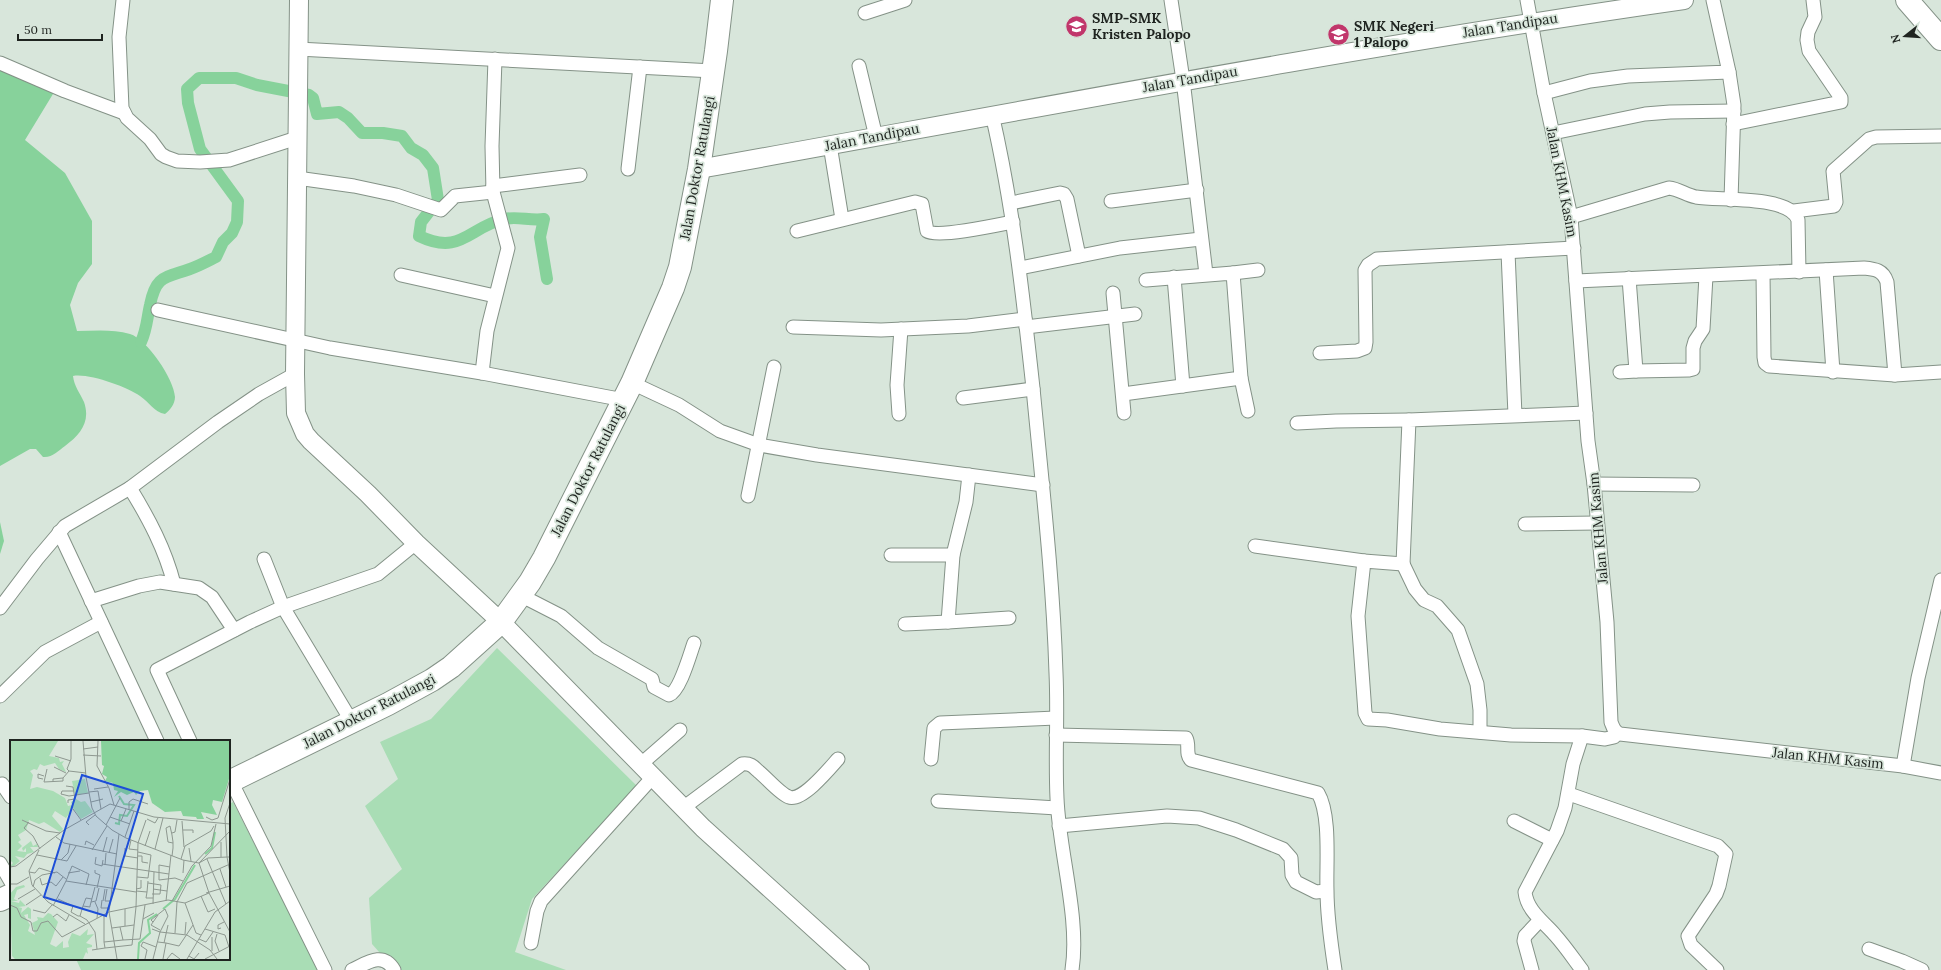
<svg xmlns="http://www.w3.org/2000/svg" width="1941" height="970" font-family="Lora,serif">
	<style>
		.green { fill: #a9ddb5 }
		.water { fill: #87d29b }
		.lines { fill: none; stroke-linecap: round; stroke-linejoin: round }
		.canal { stroke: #87d29b; stroke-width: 12 }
		.street-casing { stroke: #849287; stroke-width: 15 }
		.secondary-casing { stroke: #849287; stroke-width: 20 }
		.highway-casing { stroke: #849287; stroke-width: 24 }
		.street { stroke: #fff; stroke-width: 13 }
		.secondary { stroke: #fff; stroke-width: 18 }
		.highway { stroke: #fff; stroke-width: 22 }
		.labels { text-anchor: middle; stroke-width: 3.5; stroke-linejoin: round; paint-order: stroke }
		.poi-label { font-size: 14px; font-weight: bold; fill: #1f2420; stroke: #d8e6db; text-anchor: start }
		.street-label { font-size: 14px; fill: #1f2420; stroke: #d8e6db }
		.inset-river { fill: none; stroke: #87d29b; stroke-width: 2 }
		.inset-road { fill: none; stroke: #8e9890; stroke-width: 1 }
		.view { fill: #1d4ed8; fill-opacity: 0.15; stroke: #1d4ed8; stroke-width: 2 }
		.inset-edge { fill: none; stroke: #1f2420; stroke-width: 2 }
	</style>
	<rect width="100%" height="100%" fill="#d8e6db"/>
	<g class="green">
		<polygon points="497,648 637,786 532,899 515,952 566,970 395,970 372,944 369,898 402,869 365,806 398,779 380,742 431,719"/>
		<polygon points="233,802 318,970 81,970 76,959 229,959 229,804"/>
	</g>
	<g class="water">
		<path d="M0 64 56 89 25 140 65 173 92 221V264L78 283 70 305 77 331C94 331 113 329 130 334 147 339 174 379 175 397 175 404 170 410 165 414 154 412 149 402 140 396 127 387 89 373 73 376 74 386 80 393 84 402 91 422 80 435 65 446 58 451 52 458 43 457L36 449H30L0 466Z"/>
		<polygon points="0,522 4,541 0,554"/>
	</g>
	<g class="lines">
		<path class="canal" d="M141 342C147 329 147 318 150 305 156 275 165 278 190 269 199 266 208 261 216 257L223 242 232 233 237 222 238 201 200 149 188 103 187 89 199 78H236L257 85 309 95 313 98 317 114 339 112 348 118 362 133H383L402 136 411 148 423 155 433 168 438 200 421 222 419 236C461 256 469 227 504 219 518 216 530 221 544 219L540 237 547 279"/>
		<defs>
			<g id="street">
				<polyline points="123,0 119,37 122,108 127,118 150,139 161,154 166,157 177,161 200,162 229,160 297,138"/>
				<polyline points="1171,0 1183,80 1206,274"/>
				<path d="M1527 0 1544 93 1571 217 1588 441 1594 484 1607 622 1611 722C1613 727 1614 732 1620 734L1903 766 1941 773"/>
				<polyline points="865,13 905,0"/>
				<polyline points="298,49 713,71"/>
				<polyline points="0,63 65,91 124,113"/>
				<polyline points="859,66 876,137"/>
				<polyline points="1729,72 1734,105 1731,200"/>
				<polyline points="1544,93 1590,81 1628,76 1729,72 1713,0"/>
				<path d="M992 114C1013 205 1023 296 1033 388 1042 483 1053 577 1056 673 1058 714 1055 756 1057 798 1059 852 1080 918 1072 970"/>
				<polyline points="1733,124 1841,102 1841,98 1809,51 1807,40 1808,32 1815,17 1813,0"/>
				<polyline points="1553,133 1645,114 1670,112 1734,111"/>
				<polyline points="830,145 842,219"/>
				<polyline points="628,169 640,67"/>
				<polyline points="297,178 354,186 396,195 441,210 455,196 493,192"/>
				<polyline points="493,186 580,175"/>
				<polyline points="1111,201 1197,190"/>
				<polyline points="1011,203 1060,193 1064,194 1067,199 1079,256"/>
				<polyline points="1794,211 1834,206 1836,202 1833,171 1869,139 1876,137 1941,136"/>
				<path d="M1571 217 1669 188C1679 189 1686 195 1696 197 1719 201 1790 195 1798 220L1799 272"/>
				<path d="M797 231 915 202 922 204 927 231C937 238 998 225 1013 222"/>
				<polyline points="1508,252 1515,415"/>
				<polyline points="1020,268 1120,248 1201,239"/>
				<polyline points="1826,270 1833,372"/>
				<polyline points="1233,273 1258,270"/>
				<polyline points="401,275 495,296"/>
				<polyline points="1174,277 1183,386"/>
				<path d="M1576 281 1864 268C1875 269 1883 270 1887 282L1895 375 1769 366 1765 363 1764 357 1763 273"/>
				<polyline points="1113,293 1124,413"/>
				<polyline points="158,310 330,348 482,373 624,400"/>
				<polyline points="793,327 881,330 968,326 1025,319"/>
				<polyline points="1026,327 1135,314"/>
				<polyline points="1320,353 1357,351 1365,348 1366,342 1365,270 1368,265 1377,259 1574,248"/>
				<polyline points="1636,371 1689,370 1693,369 1693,348 1695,341 1703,329 1706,276"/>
				<polyline points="1620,372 1636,371 1629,278"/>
				<polyline points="482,373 487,331 508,248 493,192 492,146 495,59"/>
				<polyline points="1895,375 1941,372"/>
				<polyline points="1241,378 1248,411"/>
				<polyline points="632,383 679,405 720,431 759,445 817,455 1043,485"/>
				<polyline points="1123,394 1241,378 1233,273 1146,280"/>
				<polyline points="963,398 1033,389"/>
				<polyline points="1586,413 1409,420 1403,564 1364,561 1358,616 1365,713 1368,719 1387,720 1440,729 1511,735 1582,736 1605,739 1614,737 1617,733"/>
				<polyline points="899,414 897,385 901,329"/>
				<polyline points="1297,423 1336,421 1409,420"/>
				<polyline points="969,475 966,502 953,555 948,622 1009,618"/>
				<polyline points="1594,484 1693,485"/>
				<path d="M130 488C149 519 165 549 174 584"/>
				<polyline points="748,496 774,367"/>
				<polyline points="1525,524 1597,523"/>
				<polyline points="59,532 157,741"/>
				<polyline points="1255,546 1364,561"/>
				<polyline points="891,555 953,555"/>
				<polyline points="264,559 283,607 352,722"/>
				<polyline points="1403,564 1415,589 1424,600 1437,606 1458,630 1477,684 1480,710 1480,732"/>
				<path d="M520 595 561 616 598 648 652 679 654 687 669 695C680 691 690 654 694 643"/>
				<polyline points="91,601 139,586 160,582 199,588 212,597 234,630"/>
				<polyline points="0,608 37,559 65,526 130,488 218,422 259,394 295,374"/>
				<polyline points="905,624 948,622"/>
				<polyline points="0,696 45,652 101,622"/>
				<path d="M1056 735 1186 738C1190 745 1185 754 1191 760L1318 793C1331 815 1326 865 1327 890 1327 917 1331 944 1335 970"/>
				<path d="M1582 736 1573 764 1565 808 1557 831 1525 892C1527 911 1544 922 1555 935 1565 946 1573 958 1582 970"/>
				<polyline points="190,741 157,670 250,622 283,607 378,574 416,543"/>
				<polyline points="931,759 934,728 940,723 1056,718"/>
				<polyline points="640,765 680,730"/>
				<polyline points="1903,766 1918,678 1941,580"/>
				<polyline points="231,781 325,970"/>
				<polyline points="2,784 11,797"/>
				<polyline points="1569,794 1718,846 1726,854 1719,886 1716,894 1688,936 1691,945 1717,970"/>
				<polyline points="938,801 1057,808"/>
				<path d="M683 808 742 764C750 763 753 766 758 771 766 777 780 794 789 797 802 802 830 768 838 759"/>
				<polyline points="1514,821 1552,840"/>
				<polyline points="1059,826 1167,816 1199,818 1236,830 1283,849 1291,858 1292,875 1296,882 1316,892 1326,891"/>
				<polyline points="0,863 11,882"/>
				<polyline points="531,943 537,911 541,901 652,778"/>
				<polyline points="1869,949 1902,961 1922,970"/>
				<path d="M352 970C367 963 383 951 394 970"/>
				<polyline points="1532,970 1524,941 1525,936 1540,920"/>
			</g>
			<g id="secondary">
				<polyline points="299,0 295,374 296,413 305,434 311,441 368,494 416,543 501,622 703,828 860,970"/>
				<path d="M699 169C1027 110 1354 47 1684 0"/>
			</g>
			<g id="highway">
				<polyline points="1907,0 1941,39"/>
				<polyline points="229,782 388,704 432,680 451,667 501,622 530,582 544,558 632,383 673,288 680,267 699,169 716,51 722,0"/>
				<polyline points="0,900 11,895"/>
			</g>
		</defs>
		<use href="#street" class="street-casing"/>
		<use href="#secondary" class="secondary-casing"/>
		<use href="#highway" class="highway-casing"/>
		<use href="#street" class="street"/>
		<use href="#secondary" class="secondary"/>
		<use href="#highway" class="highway"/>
	</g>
	<defs>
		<symbol id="school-disc" viewBox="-11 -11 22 22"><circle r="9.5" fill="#c1366b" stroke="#d8e6db"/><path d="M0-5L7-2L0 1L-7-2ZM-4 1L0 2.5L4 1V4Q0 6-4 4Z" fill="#fff"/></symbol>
	</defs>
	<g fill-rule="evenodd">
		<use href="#school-disc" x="1064" y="14" width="25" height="25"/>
		<use href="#school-disc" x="1326" y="22" width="25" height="25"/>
	</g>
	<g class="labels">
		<g class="poi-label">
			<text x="1092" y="23">SMP-SMK<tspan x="1092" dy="16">Kristen Palopo</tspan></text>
			<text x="1354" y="31">SMK Negeri<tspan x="1354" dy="16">1 Palopo</tspan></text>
		</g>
		<g class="street-label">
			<text transform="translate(1510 25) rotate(-9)" y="5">Jalan Tandipau</text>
			<text transform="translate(1190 79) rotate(-10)" y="5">Jalan Tandipau</text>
			<text transform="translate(872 137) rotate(-11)" y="5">Jalan Tandipau</text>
			<text transform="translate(697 168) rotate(-80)" y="5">Jalan Doktor Ratulangi</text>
			<text transform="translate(1562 182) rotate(79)" y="5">Jalan KHM Kasim</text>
			<text transform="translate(588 470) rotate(-63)" y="5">Jalan Doktor Ratulangi</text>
			<text transform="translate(1598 528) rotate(-95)" y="5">Jalan KHM Kasim</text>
			<text transform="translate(369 711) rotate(-27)" y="5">Jalan Doktor Ratulangi</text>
			<text transform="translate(1828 758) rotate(6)" y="5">Jalan KHM Kasim</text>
		</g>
	</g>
	<g transform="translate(10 740)">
		<rect width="220" height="220" fill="#d8e6db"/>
		<path d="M0 1H48L39 16 49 18 50 22 54 21 52 24 56 32 49 29 45 23 34 26 30 24 27 30 24 29 20 31 23 35 20 49 27 47 43 51 55 58 58 66 62 65 61 62 66 59 71 62 75 61 83 72 71 79 63 68 56 78 45 71 42 76 53 89 50 92 34 82 29 84 19 80 16 90 8 95 11 100 8 102 12 106 7 111 16 112V108L13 111 12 108 21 101 23 106 27 104 28 107H20L24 112 17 114 14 118 5 116 10 121 4 126H0L3 123 0 120ZM75 39 78 53 65 55 62 41ZM14 145 15 147 7 150 4 159 8 161H1L9 163 10 160 16 166 8 167 12 168 11 173 18 167 21 169V179L18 178V174L14 175 20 185 18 191 25 195 22 183 28 180 27 177 33 178 38 173 41 174 48 182 40 204 46 207 53 201V208L59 207 58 202 62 193 70 196 78 189 77 195 84 194 76 203 82 205V207L77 208 78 214 76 212 73 219H5L2 216 0 154 6 147Z" fill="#a9ddb5"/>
		<path d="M91 1H220L219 39 212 62 203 60 202 65 207 75 191 72 194 79H187L186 77 173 76 171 71 155 72 142 63 138 50 130 51 126 55 124 52 117 55 111 52 104 57 108 51 104 50 103 43 95 41 97 37 92 34 94 26 92 25Z" fill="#87d29b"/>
		<path class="inset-river" d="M105 83 109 84 110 75 117 76 124 65 114 64 109 56M195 114 202 108 205 92M153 169 165 159 185 125M128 219 129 203 140 193 138 180 147 174"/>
		<path class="inset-road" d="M73 1 76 37 82 68 86 76 102 90 116 98 173 120 189 123 199 153M88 1 87 26 99 48 104 65M73 9 88 7M73 15 91 16M45 16 61 21M44 27 56 33M37 29 34 42 53 41V38M59 31 57 29 61 19V1M59 31 76 33M33 39 28 38V34L34 36M43 42V39L53 38 59 31M56 46 63 47 65 59 58 60V63M84 49 98 47M64 51H52L51 54 59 56 79 53M79 52 88 51 91 69M81 62 93 59M220 63 215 78 217 117H220M63 69 71 80M119 70V62L123 59 138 64M100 77 120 84M196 77 202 80 208 78 220 39M137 79 145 83 148 78M12 80 36 91 50 93M111 81 116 69M172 81 174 107M19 82 14 88 23 96 30 109M79 85 76 82 85 75M96 85 110 58M173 90H183V93M162 93 165 92 167 80M46 97 54 103 107 114M115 97 124 71M121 100 119 109 128 110M75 105 76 101 84 105M135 106 140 91M115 108V116L128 118M179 108 181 121M145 109 153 78M29 110 19 131 22 145 38 162 75 184M82 110 97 86M93 112 97 97M99 113 103 99M27 115 57 121 66 106M128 116H132V122L138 123M162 116 163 108V102L162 95 160 86 156 88 158 102 163 103M86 117 85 124 92 126 93 120M211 117V102M171 119 175 106 201 91 204 86M197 119 216 164M51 120 58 113 60 104M189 123 220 91M189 123 198 118 217 117 220 133M92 124 159 134M95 125 96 113M0 127 6 126 54 90 100 64 144 77 220 84M160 127 149 125V140L165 138 173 141M210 129 216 147M85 130V133L90 135 87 148M19 132 25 133 29 128 45 133M58 133 70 131M173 133 174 120M127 137 138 138 141 115 128 112M30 138 32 145 41 142 46 146 53 137M56 141 62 126 79 134 76 145M138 143 151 145 150 154H142M0 144H7L19 137M23 147 25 140 32 135 47 132 56 139M97 149 95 161H100M126 149 131 148V140M143 149 157 151M126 151 137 152 138 141M137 152 136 158H143M196 153 220 146M199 153 220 192M191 156 198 172 205 169M8 159 25 149M48 159 63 166 61 172 68 176H70L73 166M82 159 76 158 73 166 80 167V166L85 147M92 160 91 168H100M93 161 95 149M156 161 161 115M162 161 182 126 201 106 206 84M81 162 86 161 89 148M85 162 88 169 87 178M175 163 186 193 191 195M143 164 144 132M0 165 7 168 11 177 21 182 23 191H27L31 183 38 181 52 197 99 172 158 160 175 163 199 153M16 165 31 155M43 166 56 141 126 152M115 169V186M23 170 35 173 42 165M94 175V202M148 175 141 185 150 190M70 176 77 180 85 192 87 209M43 177 47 174 56 181 59 175M133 179 144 173M143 182 141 180 155 169 158 176M110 187 113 200 94 202 95 208 122 205 126 167 128 103 136 80M102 188 124 185M211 188 208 189V185L214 182M142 189 150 192 158 176M195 189 215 195 219 207M165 193 167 162 177 143 220 124M175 194 176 182M207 194 205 201 209 211M189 199 196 202 203 192M113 200 130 199 135 165M148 202 156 203 153 219M154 203 158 185M156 203 169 206 183 185M82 210 95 208M202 211V197M179 216 184 219 189 213M107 219 99 172 109 94M135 219 137 210 131 206 133 202 146 207M143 219 150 192 177 195 200 210 207 219M157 219 162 213 170 219M177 219 205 172 220 161M195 219 220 206"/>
		<path class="view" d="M72 35 133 54 96 176 34 157Z"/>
		<rect width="220" height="220" class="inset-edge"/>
	</g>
	<g transform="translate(1905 36) rotate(253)" stroke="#d8e6db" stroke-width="3" paint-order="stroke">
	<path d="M0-3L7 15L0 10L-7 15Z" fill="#1f2420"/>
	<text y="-6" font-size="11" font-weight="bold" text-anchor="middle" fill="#1f2420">N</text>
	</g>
	<path d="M18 34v6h84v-6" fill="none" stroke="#1f2420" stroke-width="2"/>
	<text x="24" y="34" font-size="12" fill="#1f2420" stroke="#d8e6db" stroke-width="3" paint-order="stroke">50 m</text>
</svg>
